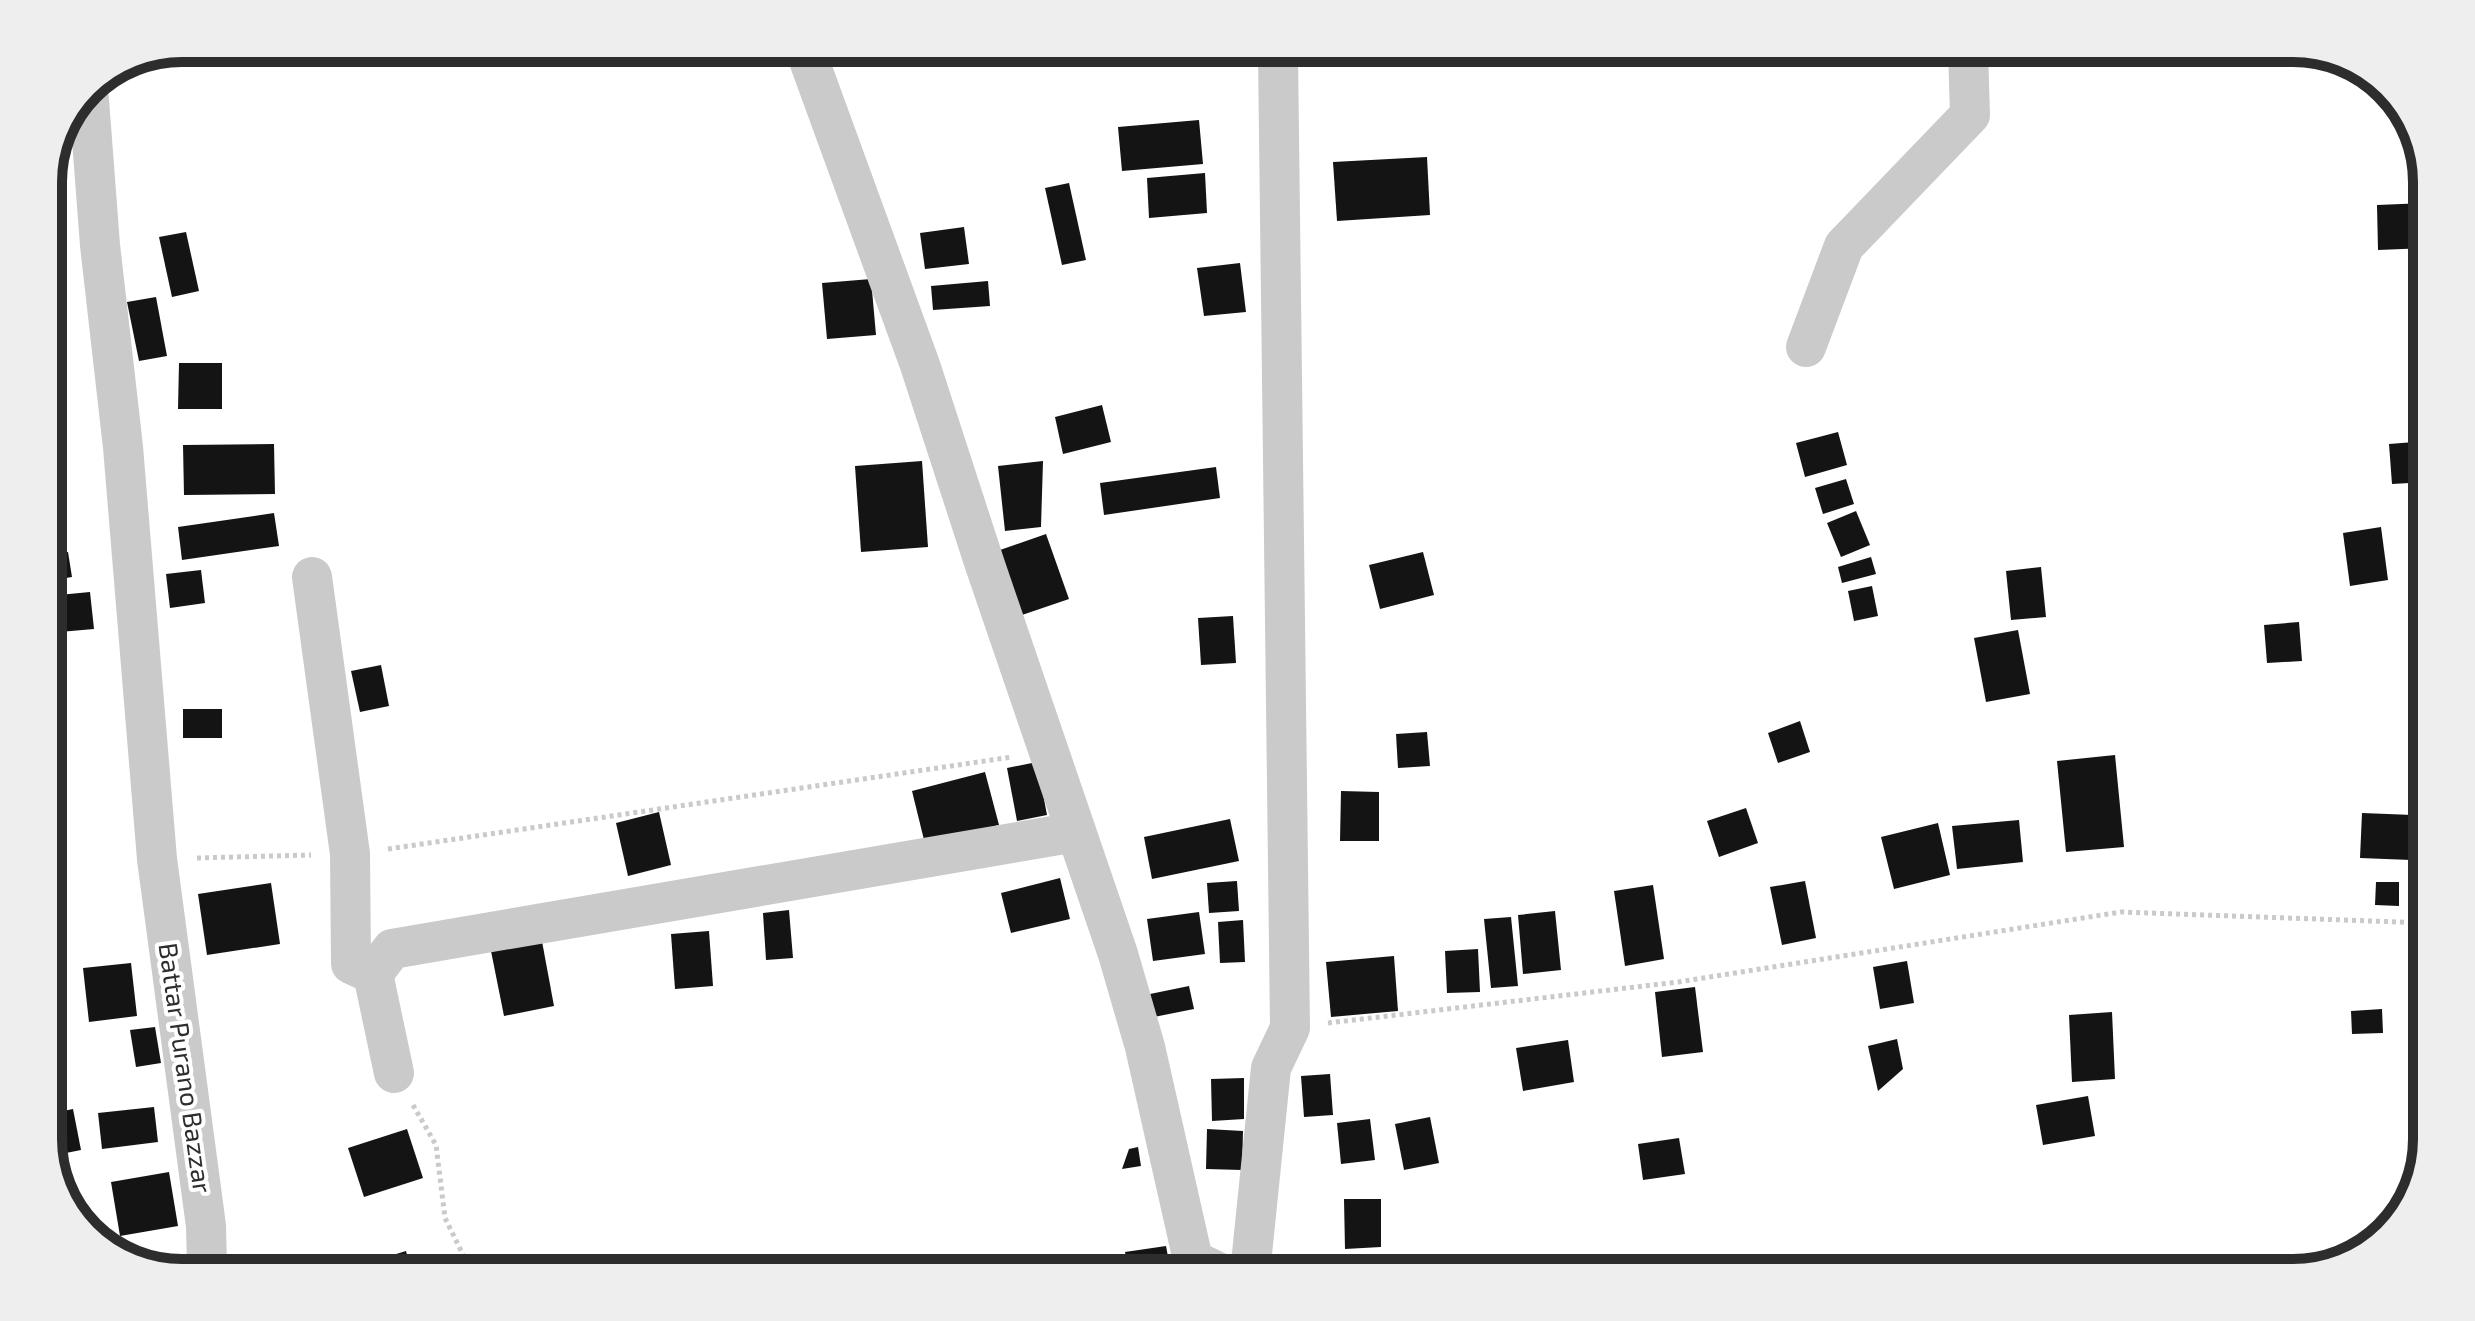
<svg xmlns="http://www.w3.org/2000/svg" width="2475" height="1321" font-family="'Exo 2',sans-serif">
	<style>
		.building { fill: #141414 }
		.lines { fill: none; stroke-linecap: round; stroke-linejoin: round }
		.path { stroke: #cacaca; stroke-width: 5; stroke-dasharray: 4 4; stroke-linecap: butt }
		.minor { stroke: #cacaca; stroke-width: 40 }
		.labels { text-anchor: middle; stroke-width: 8; stroke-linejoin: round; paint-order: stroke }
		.street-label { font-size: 26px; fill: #2d2d2d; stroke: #fff }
		.rim { fill: none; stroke: #2d2d2d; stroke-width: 10 }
	</style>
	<rect width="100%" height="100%" fill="#fff"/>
	<g class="building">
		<polygon points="1199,120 1203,164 1122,171 1118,127"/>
		<polygon points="1427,157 1430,215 1337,221 1333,162"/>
		<polygon points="1205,173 1207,213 1149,218 1147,178"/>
		<polygon points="1069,183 1086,260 1062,265 1045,188"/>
		<polygon points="2426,203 2427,248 2378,250 2377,205"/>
		<polygon points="964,227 969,264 925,269 920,233"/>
		<polygon points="186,232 199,291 172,297 159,237"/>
		<polygon points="1240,263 1246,312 1204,316 1197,268"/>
		<polygon points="871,279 876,335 827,339 822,283"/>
		<polygon points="988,281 990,306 933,310 931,286"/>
		<polygon points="156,297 167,356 139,361 127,302"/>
		<polygon points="179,363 222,363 222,409 178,409"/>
		<polygon points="1102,405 1111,442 1063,454 1055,417"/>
		<polygon points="1838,432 1847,465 1805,477 1796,443"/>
		<polygon points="2427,441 2427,482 2392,484 2389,444"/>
		<polygon points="274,444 275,494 184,495 183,445"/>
		<polygon points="922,461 928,547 861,552 855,466"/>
		<polygon points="1043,461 1041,527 1005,531 998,466"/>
		<polygon points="1216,467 1220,498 1104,515 1100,483"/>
		<polygon points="1846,479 1854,504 1823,514 1815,488"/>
		<polygon points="1856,511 1870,545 1841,557 1827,523"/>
		<polygon points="274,513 279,546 182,560 178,527"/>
		<polygon points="2381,527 2388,580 2350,586 2343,533"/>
		<polygon points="1046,534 1069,599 1022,615 1000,550"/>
		<polygon points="68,552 72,577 48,581 48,555"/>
		<polygon points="1423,552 1434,595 1380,609 1369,565"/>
		<polygon points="1871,557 1876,574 1842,583 1838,567"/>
		<polygon points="2041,567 2046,617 2011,620 2006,571"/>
		<polygon points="201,570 205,603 170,608 166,574"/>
		<polygon points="1872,586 1878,616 1854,621 1848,591"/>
		<polygon points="90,592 94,629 48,633 48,596"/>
		<polygon points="1233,616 1236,663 1201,665 1198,618"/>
		<polygon points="2299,622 2302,661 2267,663 2264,625"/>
		<polygon points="2018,630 2030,694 1986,702 1974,638"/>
		<polygon points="381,665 389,706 360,712 351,671"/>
		<rect x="183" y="709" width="39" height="29"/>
		<polygon points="1800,721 1810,752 1778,763 1768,733"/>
		<polygon points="1427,732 1430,766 1398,768 1396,734"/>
		<polygon points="2115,755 2124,847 2066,852 2057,761"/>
		<polygon points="1037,762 1047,815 1017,821 1007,768"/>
		<polygon points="985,772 999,825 925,844 912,791"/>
		<polygon points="1341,791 1379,792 1379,841 1340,841"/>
		<polygon points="1746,808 1758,843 1719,857 1707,821"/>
		<polygon points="659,812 671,865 628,876 616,823"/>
		<polygon points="2362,813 2413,815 2411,860 2360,858"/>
		<polygon points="1230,819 1239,861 1152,879 1144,837"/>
		<polygon points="2019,820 2023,862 1957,869 1952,826"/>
		<polygon points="1938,823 1950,875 1894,889 1881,837"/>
		<polygon points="59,864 64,897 48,899 48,865"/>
		<polygon points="1060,878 1070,919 1011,933 1001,893"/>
		<polygon points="1237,881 1239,911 1209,913 1207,883"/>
		<polygon points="1805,881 1816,938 1782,945 1770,887"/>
		<polygon points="2376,882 2399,882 2399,906 2375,905"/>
		<polygon points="271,883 280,944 207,955 198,894"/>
		<polygon points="1653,885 1664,959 1625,966 1614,891"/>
		<polygon points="789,910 793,958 766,960 763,913"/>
		<polygon points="1555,911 1561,970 1523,974 1518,915"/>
		<polygon points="1199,912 1205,954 1153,961 1147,919"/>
		<polygon points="1511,917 1518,986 1491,988 1484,919"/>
		<polygon points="1243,920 1245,962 1220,963 1218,922"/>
		<polygon points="709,931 713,986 675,989 671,934"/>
		<polygon points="541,936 554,1006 504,1016 490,946"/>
		<polygon points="1478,949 1480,992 1447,993 1445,951"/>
		<polygon points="1394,956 1398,1011 1331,1017 1326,962"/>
		<polygon points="1907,961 1914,1003 1880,1009 1873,967"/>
		<polygon points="131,963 137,1016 89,1022 83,968"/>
		<polygon points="1189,986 1194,1009 1154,1017 1150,994"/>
		<polygon points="1695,987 1703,1052 1662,1057 1655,992"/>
		<polygon points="2382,1009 2383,1033 2352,1034 2351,1011"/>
		<polygon points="2112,1012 2115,1079 2072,1082 2069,1015"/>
		<polygon points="155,1027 161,1063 136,1067 130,1030"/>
		<polygon points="1897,1039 1903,1069 1878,1091 1868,1046"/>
		<polygon points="1568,1040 1574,1082 1523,1091 1516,1048"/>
		<polygon points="1330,1074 1333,1115 1304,1117 1301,1076"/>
		<polygon points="1244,1078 1244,1119 1212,1121 1211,1079"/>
		<polygon points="2088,1096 2095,1136 2043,1145 2036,1105"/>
		<polygon points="154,1107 158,1142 102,1149 98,1113"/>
		<polygon points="73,1109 81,1150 51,1156 48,1149 48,1114"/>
		<polygon points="1430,1117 1439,1163 1404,1170 1395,1124"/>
		<polygon points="1370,1119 1375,1160 1341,1164 1337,1123"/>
		<polygon points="407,1129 423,1178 364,1197 348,1148"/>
		<polygon points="1207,1129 1243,1131 1242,1170 1206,1169"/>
		<polygon points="1679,1138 1685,1174 1643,1180 1638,1144"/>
		<polygon points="2427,1141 2419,1174 2414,1143"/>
		<polygon points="1138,1147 1141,1166 1122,1169 1129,1149"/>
		<polygon points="169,1172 178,1226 120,1236 111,1182"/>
		<polygon points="1344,1199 1381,1199 1381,1247 1345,1249"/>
		<polygon points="1166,1246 1171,1273 1129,1273 1125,1252"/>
		<polygon points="406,1251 412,1273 359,1273 357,1266"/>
	</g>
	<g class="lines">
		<g class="path">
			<polyline points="388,849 1012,757"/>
			<polyline points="197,858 311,855"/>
			<polyline points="1328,1023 1678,982 2121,912 2427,923"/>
			<polyline points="413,1105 436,1145 445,1218 472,1273"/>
		</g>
		<g class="minor">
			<polyline points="807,55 920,365 985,565 1118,954 1145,1047 1193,1260 1220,1273"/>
			<polyline points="88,87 100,245 123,447 157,859 206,1226 207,1266 199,1273"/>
			<polyline points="1806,347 1844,246 1970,115 1968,50"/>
			<polyline points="312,577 350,854 351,964 373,974 392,949 1076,832"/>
			<polyline points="373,974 394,1073"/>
			<polyline points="1250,1273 1271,1068 1290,1028 1278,53"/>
		</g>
	</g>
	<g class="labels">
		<g class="street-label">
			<text transform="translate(185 1068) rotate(82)" y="9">Battar Purano Bazzar</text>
		</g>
	</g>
	<path d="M0 0H2475V1321H0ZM182 62H2293A120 120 0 0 1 2413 182V1139A120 120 0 0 1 2293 1259H182A120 120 0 0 1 62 1139V182A120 120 0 0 1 182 62Z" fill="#eee" fill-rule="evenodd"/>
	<path class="rim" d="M182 62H2293A120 120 0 0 1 2413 182V1139A120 120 0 0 1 2293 1259H182A120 120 0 0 1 62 1139V182A120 120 0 0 1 182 62Z"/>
</svg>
